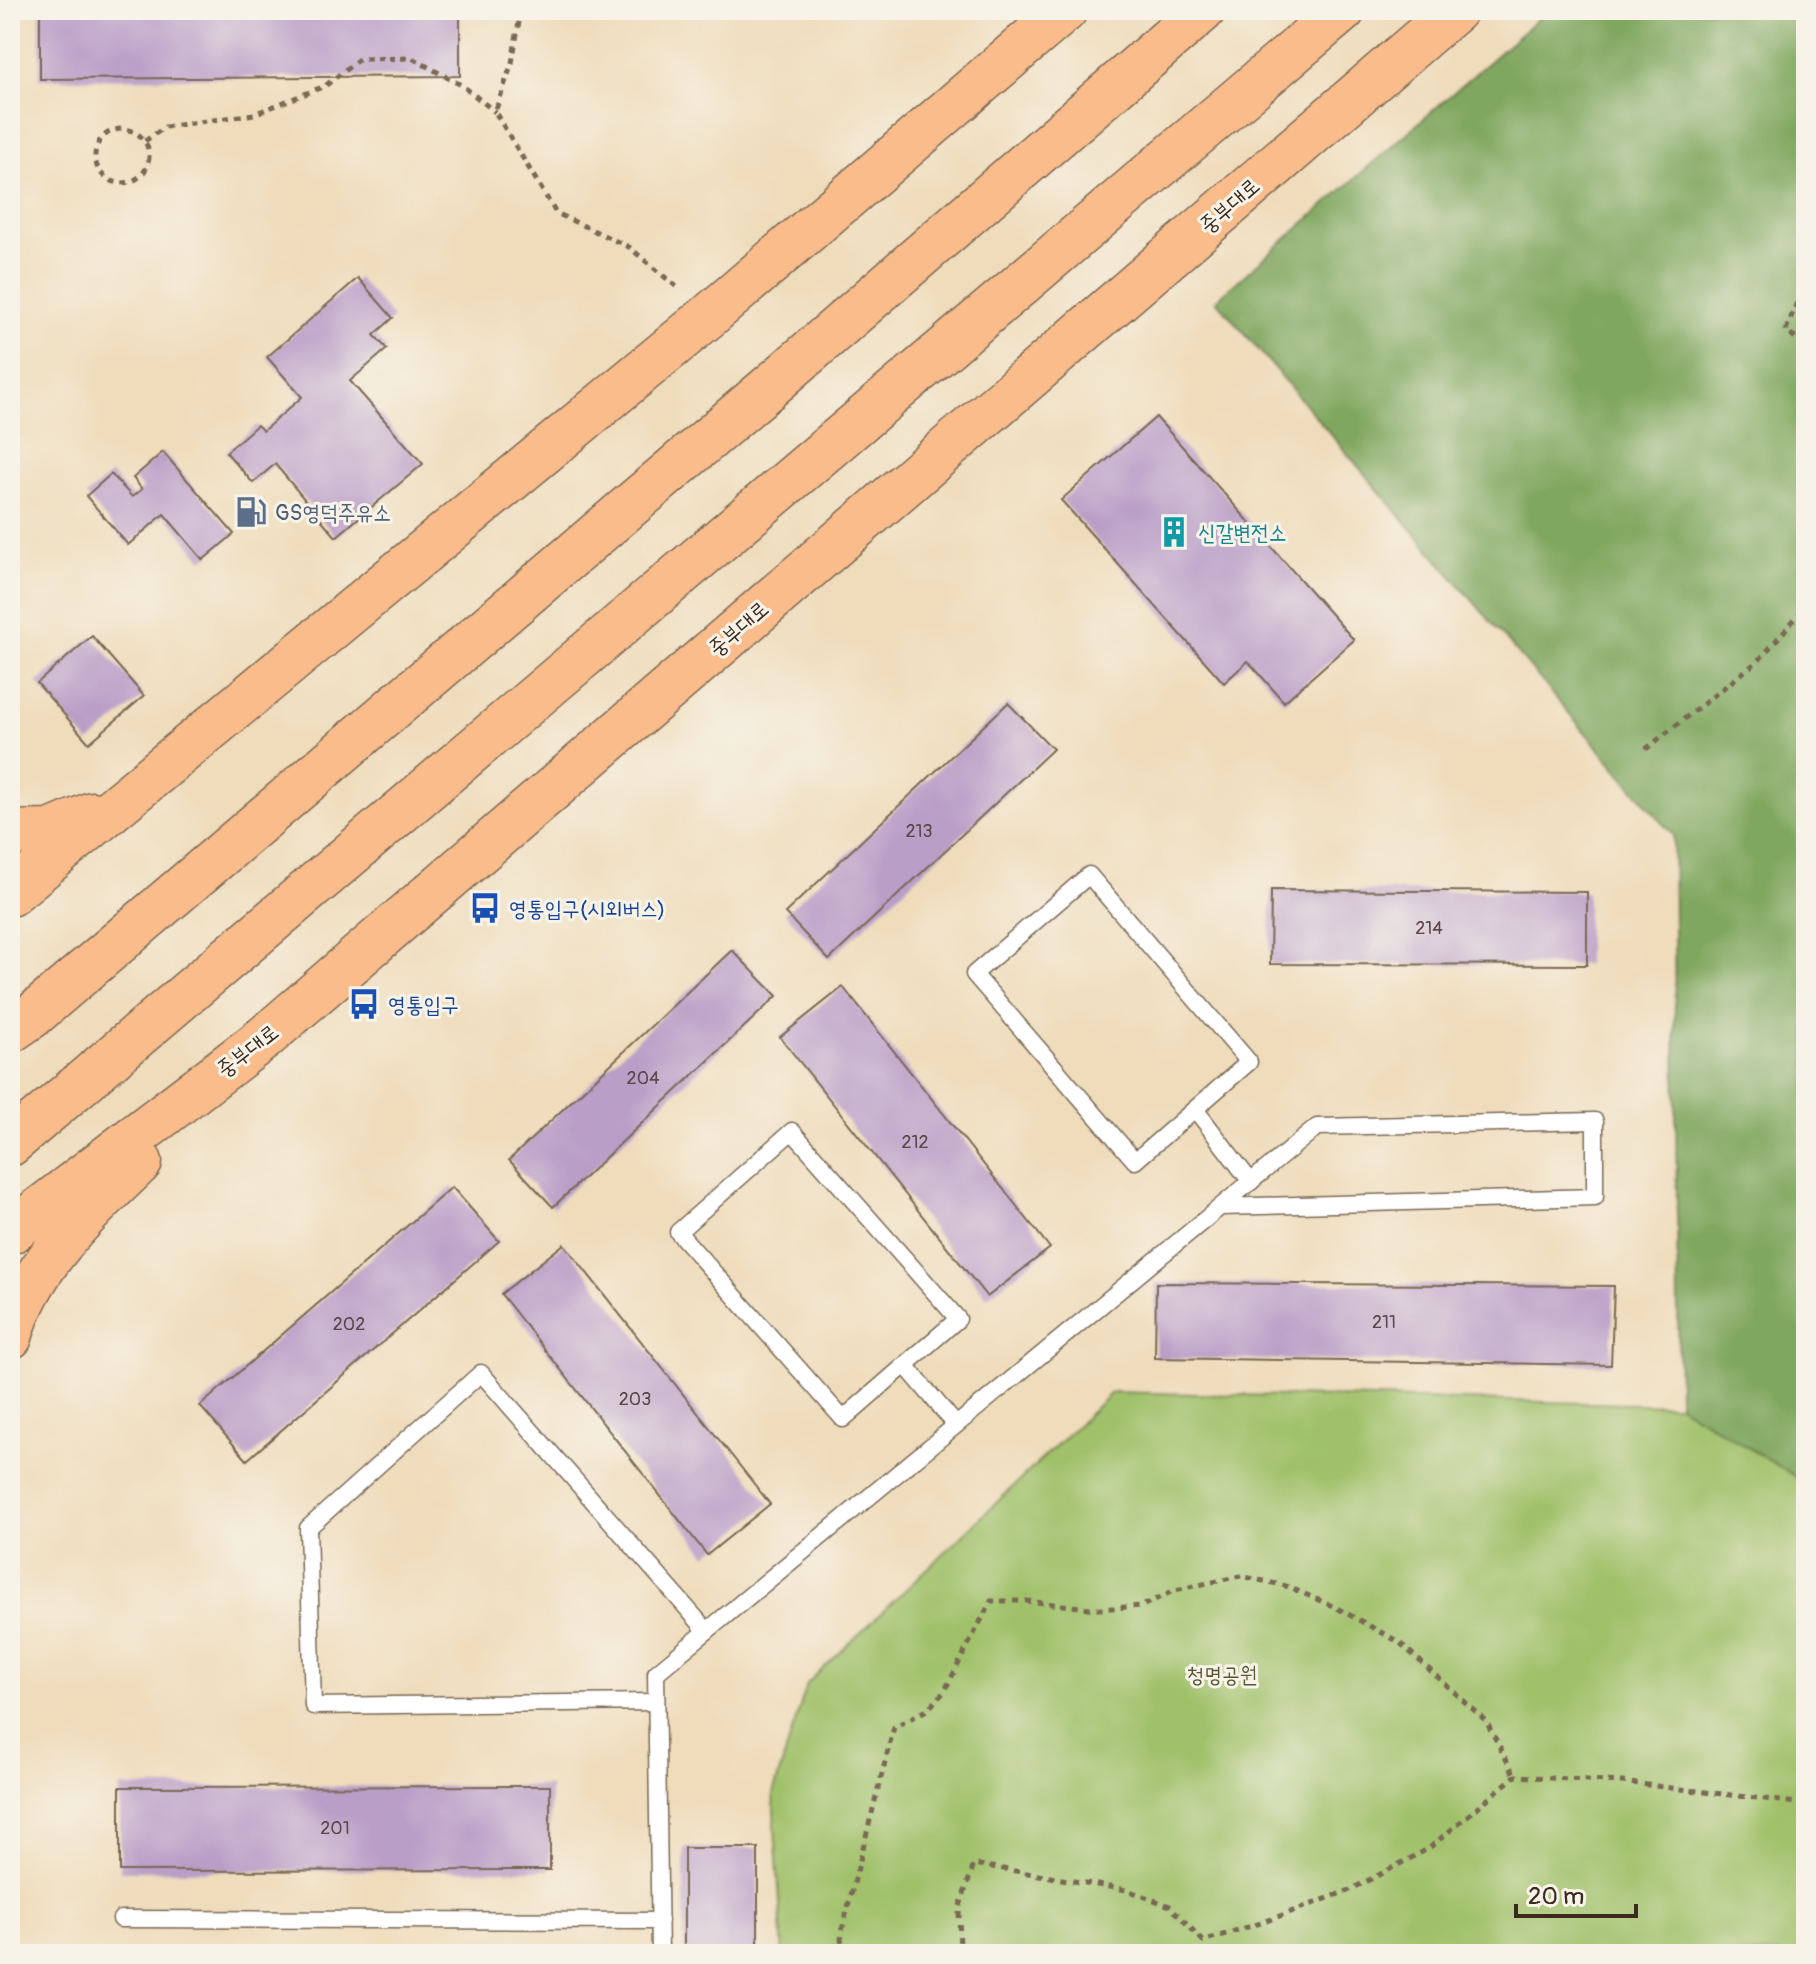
<svg xmlns="http://www.w3.org/2000/svg" width="1816" height="1964" font-family="Pangolin,'Poor Story',sans-serif">
	<style>
		.green { fill: #a0c16a; stroke: #6e7644; stroke-width: 2 }
		.forest { fill: #80a75e; stroke: #5e683e; stroke-width: 2 }
		.building { fill: #b99ec7 }
		.lines { fill: none; stroke-linecap: round; stroke-linejoin: round }
		.service-casing { stroke: #7a6855; stroke-width: 19 }
		.primary-casing { stroke: #7a6855; stroke-width: 47 }
		.path { stroke: #7a6855; stroke-width: 5; stroke-dasharray: 6 6; stroke-linecap: butt }
		.service { stroke: #fff; stroke-width: 16 }
		.primary { stroke: #fabc8b; stroke-width: 44 }
		.labels { text-anchor: middle; stroke-width: 6; stroke-linejoin: round; paint-order: stroke }
		.number-label { font-size: 18px; fill: #5a4748 }
		.street-label { font-size: 22px; fill: #3b2a1e; stroke: #f7f3e8 }
		.service-label { font-size: 22px; fill: #4e5e75; stroke: #f7f3e8; text-anchor: start }
		.culture-label { font-size: 22px; fill: #0d838f; stroke: #f7f3e8; text-anchor: start }
		.transit-label { font-size: 22px; fill: #164399; stroke: #f7f3e8; text-anchor: start }
		.park-label { font-size: 22px; fill: #595735; stroke: #f7f3e8 }
	</style>
	<rect width="100%" height="100%" fill="#f7f3e8"/>
	<filter id="ink" filterUnits="userSpaceOnUse"><feTurbulence type="fractalNoise" baseFrequency=".0125" numOctaves="2"/><feDisplacementMap in="SourceGraphic" scale="16" xChannelSelector="R" yChannelSelector="G"/><feConvolveMatrix kernelMatrix="1 2 1 2 8 2 1 2 1" color-interpolation-filters="sRGB"/></filter>
	<filter id="wash" filterUnits="userSpaceOnUse"><feTurbulence type="fractalNoise" baseFrequency=".006" numOctaves="4" result="noise"/><feDisplacementMap in="SourceGraphic" scale="32" xChannelSelector="R" yChannelSelector="G"/><feGaussianBlur stdDeviation="1.8" result="paint"/><feColorMatrix in="noise" values="0 0 0 0 0 0 0 0 0 0 0 0 0 0 0 0 0 1.4 0 .05"/><feComposite in="paint" operator="in"/></filter>
	<g filter="url(#wash)">
		<rect width="100%" height="100%" fill="#efdcbb"/>
		<polygon class="green" points="1112,1392 1679,1405 1806,1483 1806,1954 783,1954 773,1794 807,1684"/>
		<polygon class="forest" points="1548,10 1806,10 1806,1483 1679,1405 1673,835 1216,300"/>
		<g id="blocks">
			<g class="building">
				<polygon points="40,10 460,10 460,76 40,79"/>
				<polygon points="358,278 393,318 374,335 387,349 350,381 423,464 336,537 275,464 253,483 226,452 257,425 263,431 302,397 267,357"/>
				<polygon points="1156,417 1354,640 1284,702 1248,661 1224,683 1061,500"/>
				<polygon points="163,452 234,534 203,560 164,514 128,545 86,496 111,474 132,497 142,489 133,478"/>
				<polygon points="92,636 144,696 89,743 37,683"/>
				<polygon points="1008,703 1053,749 829,960 785,913"/>
				<polygon points="1271,890 1587,892 1587,965 1270,964"/>
				<polygon points="732,950 777,996 553,1207 509,1160"/>
				<polygon points="843,987 1050,1248 987,1297 780,1037"/>
				<polygon points="452,1187 499,1241 247,1460 200,1406"/>
				<polygon points="564,1244 770,1504 707,1555 501,1294"/>
				<polygon points="1156,1283 1614,1286 1611,1365 1155,1358"/>
				<polygon points="550,1786 550,1870 120,1871 120,1787"/>
				<rect x="684" y="1848" width="74" height="106"/>
			</g>
		</g>
	</g>
	<g filter="url(#ink)">
		<use href="#blocks" fill-opacity="0" stroke="#7a6855" stroke-width="2"/>
		<g class="lines">
			<defs>
				<g id="service">
					<polygon points="1089,875 1249,1062 1135,1161 974,974"/>
					<polyline points="1195,1109 1251,1182"/>
					<polygon points="792,1131 958,1319 843,1419 678,1232"/>
					<polyline points="905,1365 956,1425"/>
					<polyline points="656,1702 313,1706 308,1528 481,1373 707,1631"/>
					<polyline points="121,1919 660,1921"/>
					<polyline points="660,1954 656,1673 1317,1127 1595,1121 1595,1197 1220,1207"/>
				</g>
				<g id="primary">
					<polyline points="10,833 50,832 92,814"/>
					<polyline points="10,894 710,315 1065,10"/>
					<polyline points="10,1031 32,1016 767,389 1203,10"/>
					<polyline points="10,1144 1343,10"/>
					<polyline points="10,1232 264,1038 1455,10"/>
					<path d="M10 1337C29 1265 88 1213 140 1162"/>
				</g>
			</defs>
			<use href="#service" class="service-casing"/>
			<use href="#primary" class="primary-casing"/>
			<g class="path">
				<polyline points="521,10 512,63 495,112 556,213 629,247 678,288"/>
				<polyline points="1805,10 1806,14"/>
				<circle cx="122" cy="156" r="27"/>
				<polyline points="145,141 165,127 254,114 325,86 359,59 412,58 463,86 495,112"/>
				<polyline points="1806,280 1786,330 1806,347"/>
				<polyline points="1646,749 1759,660 1806,606"/>
				<polyline points="840,1954 842,1930 894,1727 927,1710 944,1692 991,1601 1026,1601 1098,1609 1142,1606 1175,1590 1241,1576 1286,1586 1335,1607 1399,1642 1486,1721 1515,1776"/>
				<polyline points="960,1954 959,1909 974,1864 1127,1890 1170,1906 1203,1941 1261,1923 1350,1890 1428,1849 1515,1776 1622,1782 1806,1804"/>
			</g>
			<use href="#service" class="service"/>
			<use href="#primary" class="primary"/>
		</g>
	</g>
	<defs>
		<symbol id="fuel-bare" viewBox="-9 -9 18 18"><path d="M-5.5-6h7V0h2V4h1.3V-2.5L3-4.5l.8-.8L6-3V5H2.5V1h-1V6h-7ZM-4.2-4.7v3.2H.2V-4.7Z" fill="#5c6f8a" stroke="#f7f3e8" stroke-width="2.5" paint-order="stroke"/></symbol>
		<symbol id="building-bare" viewBox="-9 -9 18 18"><path d="M-4-6H4V6H1V3H-1V6H-4ZM-2.5-4.3h1.7v1.8h-1.7ZM.8-4.3h1.7v1.8H.8ZM-2.5-1h1.7V.8h-1.7ZM.8-1h1.7V.8H.8Z" fill="#0f9aa8" stroke="#f7f3e8" stroke-width="2.5" paint-order="stroke"/></symbol>
		<symbol id="bus-bare" viewBox="-9 -9 18 18"><path d="M-5-6H5V4H4V6H2V4H-2V6H-4V4H-5ZM-3.5-4V0h7V-4ZM-3.5 1.2v1.5H-2V1.2ZM2 1.2v1.5H3.5V1.2Z" fill="#1a4fb4" stroke="#f7f3e8" stroke-width="2.5" paint-order="stroke"/></symbol>
	</defs>
	<g fill-rule="evenodd">
		<use href="#fuel-bare" x="229" y="490" width="44" height="44"/>
		<use href="#building-bare" x="1152" y="510" width="44" height="44"/>
		<use href="#bus-bare" x="463" y="886" width="44" height="44"/>
		<use href="#bus-bare" x="342" y="982" width="44" height="44"/>
	</g>
	<g class="labels">
		<g class="number-label">
			<text x="919" y="837">213</text>
			<text x="1429" y="934">214</text>
			<text x="643" y="1084">204</text>
			<text x="915" y="1148">212</text>
			<text x="1384" y="1328">211</text>
			<text x="349" y="1330">202</text>
			<text x="635" y="1405">203</text>
			<text x="335" y="1834">201</text>
		</g>
		<g class="street-label">
			<text transform="translate(1229 205) rotate(-41)" y="8">중부대로</text>
			<text transform="translate(738 628) rotate(-41)" y="8">중부대로</text>
			<text transform="translate(247 1050) rotate(-38)" y="8">중부대로</text>
		</g>
		<g class="service-label">
			<text x="275" y="520">GS영덕주유소</text>
		</g>
		<g class="culture-label">
			<text x="1198" y="540">신갈변전소</text>
		</g>
		<g class="transit-label">
			<text x="509" y="916">영통입구(시외버스)</text>
			<text x="388" y="1012">영통입구</text>
		</g>
		<g class="park-label">
			<text x="1222" y="1682">청명공원</text>
		</g>
	</g>
	<rect width="1816" height="1964" fill="none" stroke="#f7f3e8" stroke-width="40"/>
	<path d="M1516 1904v12h120v-12" fill="none" stroke="#3b2a1e" stroke-width="4"/>
	<text x="1528" y="1904" font-size="24" fill="#3b2a1e" stroke="#f7f3e8" stroke-width="6" paint-order="stroke">20 m</text>
</svg>
